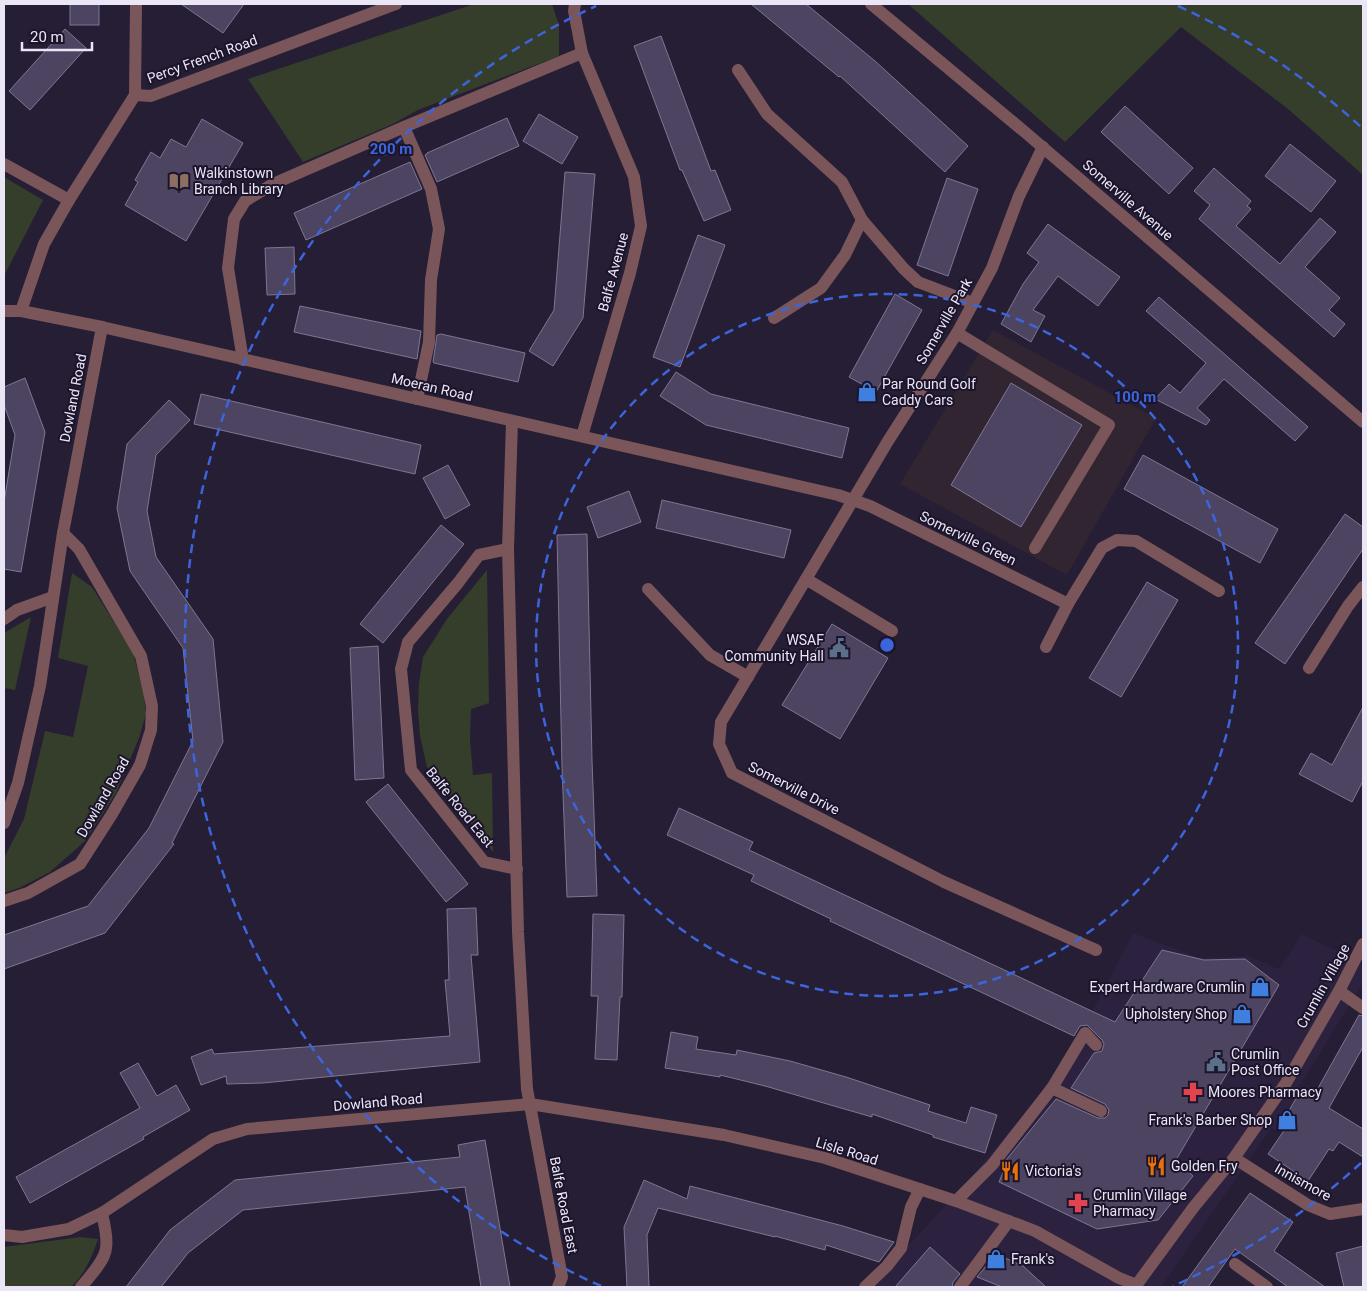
<svg xmlns="http://www.w3.org/2000/svg" width="1367" height="1291" font-family="Roboto,sans-serif">
	<style>
		.built { fill: #2c2240 }
		.industrial { fill: #322532 }
		.green { fill: #353d2b }
		.building { fill: #4d4462; stroke: #7e7693 }
		.lines { fill: none; stroke-linecap: round; stroke-linejoin: round }
		.minor { stroke: #7a565a; stroke-width: 12 }
		.ring { fill: none; stroke: #3c65dc; stroke-width: 2.5; stroke-dasharray: 9 6 }
		.labels { text-anchor: middle; stroke-width: 4; stroke-linejoin: round; paint-order: stroke }
		.street-label { font-size: 14px; fill: #eae6f6; stroke: #1c142b }
		.poi-label { font-size: 14px; fill: #eae6f6; stroke: #1c142b; text-anchor: start }
		.centre { fill: #3c65dc; stroke: #1c142b; stroke-width: 2.5 }
		.ring-label { font-size: 15px; text-anchor: middle; font-weight: bold; fill: #3c65dc; stroke: #1c142b; stroke-width: 4; stroke-linejoin: round; paint-order: stroke }
	</style>
	<rect width="100%" height="100%" fill="#251e35"/>
	<polygon class="built" points="1133,933 1200,958 1248,956 1279,969 1302,934 1341,953 1363,967 1363,983 1299,1087 1327,1111 1309,1142 1271,1128 1161,1287 875,1287 883,1273 967,1182 1056,1075 1086,1023"/>
	<polygon class="industrial" points="993,330 1156,418 1067,575 900,484"/>
	<g class="green">
		<polygon points="474,4 552,4 559,25 559,56 418,110 393,124 303,162 248,79"/>
		<polygon points="908,4 1363,4 1363,175 1288,109 1181,27 1065,142"/>
		<polygon points="4,177 43,200 4,276"/>
		<polygon points="487,570 489,703 471,709 470,739 473,775 492,773 493,852 427,767 420,736 418,710 419,683 423,657 447,619"/>
		<polygon points="72,573 92,587 133,652 144,696 146,714 139,738 116,793 85,841 50,872 19,888 4,893 4,858 24,819 45,731 73,737 88,666 58,658"/>
		<polygon points="31,617 15,690 4,688 4,633"/>
		<path d="M80 1237 98 1239C92 1257 85 1274 71 1287H4V1247Z"/>
	</g>
	<g class="building">
		<rect x="70" y="4" width="29" height="21"/>
		<polygon points="181,4 244,4 223,33"/>
		<polygon points="751,4 806,4 875,61 968,146 945,172 840,76 839,77"/>
		<polygon points="65,29 86,48 30,110 9,91"/>
		<polygon points="661,36 711,171 715,170 731,210 704,221 682,170 680,170 634,46"/>
		<polygon points="1125,106 1193,168 1169,194 1101,132"/>
		<polygon points="539,114 578,137 562,164 523,141"/>
		<polygon points="507,118 519,146 437,182 425,155 427,154 427,153"/>
		<polygon points="202,119 243,143 186,241 125,205 138,182 135,180 151,152 160,158 171,139 186,147"/>
		<polygon points="1290,144 1336,181 1311,212 1265,176"/>
		<polygon points="410,162 422,189 306,240 294,213"/>
		<polygon points="1214,168 1251,201 1247,206 1251,209 1236,226 1280,264 1320,218 1336,232 1305,267 1340,298 1329,310 1345,324 1334,337 1199,219 1210,205 1194,191"/>
		<polygon points="565,172 595,174 583,318 553,366 529,351 554,310"/>
		<polygon points="947,178 978,189 948,276 917,265"/>
		<polygon points="1048,224 1120,277 1098,306 1058,276 1033,310 1045,316 1031,342 1001,324 1023,284 1039,262 1027,253"/>
		<polygon points="698,235 725,245 680,367 653,357"/>
		<polygon points="294,247 295,294 267,295 265,248"/>
		<polygon points="895,294 922,310 876,392 849,377"/>
		<polygon points="1159,297 1308,427 1295,441 1224,379 1197,408 1210,420 1206,425 1155,399 1169,384 1180,393 1206,363 1146,311"/>
		<polygon points="300,306 421,331 417,359 294,332"/>
		<polygon points="441,334 525,353 518,382 434,363 433,362 437,335"/>
		<polygon points="676,372 711,394 849,428 842,458 706,425 660,396"/>
		<polygon points="25,378 45,432 21,572 4,569 4,502 15,435 4,405 4,387"/>
		<polygon points="1011,383 1082,425 1021,527 951,485"/>
		<polygon points="201,394 421,445 415,474 194,424"/>
		<polygon points="169,400 190,420 156,455 147,511 156,557 213,639 223,742 172,843 174,844 105,933 4,969 4,935 88,906 149,828 193,741 183,648 130,571 117,508 127,444"/>
		<polygon points="1143,455 1278,529 1260,563 1124,489"/>
		<polygon points="448,465 470,505 445,519 423,478"/>
		<polygon points="629,491 641,522 598,538 587,507"/>
		<polygon points="662,500 791,530 784,558 656,528"/>
		<polygon points="1345,514 1363,527 1363,549 1285,664 1255,643"/>
		<polygon points="441,525 464,544 383,643 360,624"/>
		<polygon points="587,534 592,760 597,896 567,897 562,767 557,535"/>
		<polygon points="1147,582 1178,600 1121,697 1089,678"/>
		<polygon points="832,624 888,658 840,739 782,705"/>
		<polygon points="378,646 384,778 355,780 350,648"/>
		<polygon points="1363,707 1363,781 1352,802 1299,774 1311,753 1332,765"/>
		<polygon points="388,784 468,884 446,902 366,802"/>
		<polygon points="679,808 753,842 749,850 1115,1022 1162,950 1204,960 1245,959 1279,985 1176,1160 1193,1176 1158,1220 1097,1229 999,1182 1008,1160 1006,1160 1056,1099 1098,1118 1105,1118 1108,1115 1109,1110 1105,1104 1071,1088 1094,1053 1102,1051 1104,1044 1102,1040 1087,1025 1080,1026 1074,1036 830,921 831,919 751,881 754,875 667,835"/>
		<polygon points="476,908 478,955 471,955 480,1062 263,1083 227,1084 226,1076 201,1085 191,1057 212,1049 214,1054 450,1036 445,980 449,980 447,909"/>
		<polygon points="593,914 624,915 622,997 620,997 617,1060 595,1059 598,996 591,996"/>
		<polygon points="1359,1015 1363,1016 1363,1047 1329,1108 1363,1129 1363,1157 1339,1142 1333,1151 1329,1149 1308,1181 1268,1154 1285,1129 1280,1126 1301,1090 1313,1097"/>
		<polygon points="671,1032 698,1037 696,1049 736,1055 737,1050 790,1061 846,1077 930,1105 928,1111 966,1123 971,1107 997,1115 985,1153 933,1137 933,1135 872,1114 872,1117 765,1086 720,1075 720,1077 665,1068"/>
		<polygon points="138,1063 157,1096 176,1085 190,1110 143,1137 144,1139 30,1203 16,1177 140,1108 120,1073"/>
		<polygon points="485,1140 510,1287 481,1287 465,1187 243,1210 188,1253 161,1287 126,1287 170,1230 235,1180 460,1157 458,1145"/>
		<polygon points="644,1180 687,1199 690,1186 843,1226 894,1242 879,1262 826,1245 825,1250 775,1236 775,1237 658,1208 647,1235 649,1287 627,1287 624,1227"/>
		<polygon points="1250,1193 1293,1222 1274,1251 1325,1287 1288,1287 1235,1249 1208,1287 1182,1287"/>
		<polygon points="1363,1246 1363,1287 1344,1287 1336,1253"/>
		<polygon points="930,1247 960,1274 953,1282 952,1287 895,1287"/>
		<polygon points="996,1254 1023,1266 1046,1287 1002,1287 977,1277"/>
	</g>
	<g class="lines">
		<g class="minor">
			<polyline points="575,4 574,11 582,53 634,177 641,226 630,273 582,436"/>
			<polyline points="871,4 1026,133 1363,422"/>
			<polyline points="738,70 767,114 842,182 862,220 904,269 918,282 973,303"/>
			<polyline points="135,95 151,96 396,4"/>
			<polyline points="135,95 136,4"/>
			<polyline points="404,127 431,189 439,229 431,280 429,342 417,399"/>
			<polyline points="1043,147 1019,196 992,268 957,333 888,441 721,722 719,744 732,773 944,882 1096,950"/>
			<polyline points="4,164 69,200"/>
			<polyline points="4,311 21,311 102,327 838,495 870,506 1068,604"/>
			<polyline points="21,311 44,244 69,200 135,95"/>
			<polyline points="774,318 821,288 845,255 862,220"/>
			<polyline points="957,333 1109,425 1035,548"/>
			<polyline points="243,360 228,268 234,219 245,201 273,184 404,127 582,53"/>
			<polyline points="512,421 508,549 518,932 527,1089 562,1277 558,1287"/>
			<polyline points="508,549 479,555 458,583 408,642 401,669 411,770 484,862 517,869"/>
			<polyline points="806,579 892,631"/>
			<polyline points="648,589 710,655 748,677"/>
			<polyline points="4,619 17,610 53,597"/>
			<polyline points="1046,647 1068,604 1102,548 1117,540 1136,541 1219,591"/>
			<polyline points="1309,668 1348,606 1363,587"/>
			<polyline points="4,823 18,783 40,686 63,533 102,327"/>
			<polyline points="4,901 28,893 80,864 112,814 140,765 151,730 152,706 141,656 79,549 63,533"/>
			<polyline points="1339,991 1363,1008"/>
			<polyline points="1052,1088 1101,1111"/>
			<polyline points="1234,1158 1308,1205 1330,1214 1363,1209"/>
			<polyline points="956,1201 992,1165 1052,1088 1085,1033 1096,1045"/>
			<polyline points="4,1235 22,1237 69,1229 102,1213 213,1139 247,1129 530,1104 724,1135 825,1158 956,1201 1035,1231 1119,1278 1137,1285"/>
			<polyline points="1235,1264 1267,1287"/>
			<path d="M81 1287C89 1277 105 1261 106 1248 108 1237 104 1224 102 1213"/>
			<polyline points="865,1287 887,1266 901,1248 911,1207 920,1189"/>
			<polyline points="960,1287 1009,1221"/>
			<polyline points="1135,1287 1193,1208 1234,1158 1286,1083 1339,991 1363,944"/>
		</g>
	</g>
	<g class="ring">
		<circle cx="887" cy="645" r="351"/>
		<path d="M1361 1163A702 702 0 0 1 1173 1286M601 1286A702 702 0 0 1 596 6M1178 6A702 702 0 0 1 1361 127"/>
	</g>
	<defs>
		<symbol id="library-bare" viewBox="-9 -9 18 18"><path d="M-6-4Q-3-5.5-.7-3.5V5Q-3 3-6 4ZM6-4Q3-5.5 .7-3.5V5Q3 3 6 4Z" fill="#8d6e63" stroke="#1c142b" stroke-width="2.5" paint-order="stroke"/></symbol>
		<symbol id="shop-bare" viewBox="-9 -9 18 18"><path d="M-5-2.5h2.3a2.7 3.5 0 0 1 5.4 0H5L5.5 6h-11ZM-1.5-2.5h3a1.5 2.3 0 0 0-3 0Z" fill="#3f7fe0" stroke="#1c142b" stroke-width="2.5" paint-order="stroke"/></symbol>
		<symbol id="civic-bare" viewBox="-9 -9 18 18"><path d="M-.6-6.5H3V-4.5H.6V-3L4-1V1h2V6H-6V1h2V-1L-.6-3ZM-1.2 2.5V6h2.4V2.5Z" fill="#5c6f8a" stroke="#1c142b" stroke-width="2.5" paint-order="stroke"/></symbol>
		<symbol id="pharmacy-bare" viewBox="-9 -9 18 18"><path d="M-2-6h4v4h4v4h-4v4h-4v-4h-4v-4h4Z" fill="#e0444e" stroke="#1c142b" stroke-width="2.5" paint-order="stroke"/></symbol>
		<symbol id="restaurant-bare" viewBox="-9 -9 18 18"><path d="M-5-6h1v4h1v-4h1v4h1v-4h1v5L-1.5 .5V6h-2V.5L-5-1ZM5-6V6H3V1.5H1.5Q1.5-4 5-6Z" fill="#e8710a" stroke="#1c142b" stroke-width="2.5" paint-order="stroke"/></symbol>
	</defs>
	<g fill-rule="evenodd">
		<use href="#library-bare" x="165" y="167" width="28" height="28"/>
		<use href="#shop-bare" x="853" y="378" width="28" height="28"/>
		<use href="#civic-bare" x="825" y="634" width="28" height="28"/>
		<use href="#shop-bare" x="1246" y="973" width="28" height="28"/>
		<use href="#shop-bare" x="1228" y="1000" width="28" height="28"/>
		<use href="#civic-bare" x="1202" y="1048" width="28" height="28"/>
		<use href="#pharmacy-bare" x="1179" y="1078" width="28" height="28"/>
		<use href="#shop-bare" x="1273" y="1106" width="28" height="28"/>
		<use href="#restaurant-bare" x="1142" y="1152" width="28" height="28"/>
		<use href="#restaurant-bare" x="996" y="1157" width="28" height="28"/>
		<use href="#pharmacy-bare" x="1064" y="1189" width="28" height="28"/>
		<use href="#shop-bare" x="982" y="1245" width="28" height="28"/>
	</g>
	<g class="labels">
		<g class="street-label">
			<text transform="translate(202 59) rotate(-20)" y="5">Percy French Road</text>
			<text transform="translate(1128 200) rotate(41)" y="5">Somerville Avenue</text>
			<text transform="translate(613 272) rotate(-75)" y="5">Balfe Avenue</text>
			<text transform="translate(944 321) rotate(-60)" y="5">Somerville Park</text>
			<text transform="translate(432 387) rotate(13)" y="5">Moeran Road</text>
			<text transform="translate(73 398) rotate(-79)" y="5">Dowland Road</text>
			<text transform="translate(968 538) rotate(26)" y="5">Somerville Green</text>
			<text transform="translate(794 788) rotate(27)" y="5">Somerville Drive</text>
			<text transform="translate(103 797) rotate(-60)" y="5">Dowland Road</text>
			<text transform="translate(460 807) rotate(51)" y="5">Balfe Road East</text>
			<text transform="translate(1323 986) rotate(-61)" y="5">Crumlin Village</text>
			<text transform="translate(378 1102) rotate(-5)" y="5">Dowland Road</text>
			<text transform="translate(847 1151) rotate(17)" y="5">Lisle Road</text>
			<text transform="translate(1303 1182) rotate(29)" y="5">Innismore</text>
			<text transform="translate(564 1205) rotate(79)" y="5">Balfe Road East</text>
		</g>
		<g class="poi-label">
			<text x="194" y="178">Walkinstown<tspan x="194" dy="16">Branch Library</tspan></text>
			<text x="882" y="389">Par Round Golf<tspan x="882" dy="16">Caddy Cars</tspan></text>
			<text x="824" y="645" text-anchor="end">WSAF<tspan x="824" dy="16">Community Hall</tspan></text>
			<text x="1245" y="992" text-anchor="end">Expert Hardware Crumlin</text>
			<text x="1227" y="1019" text-anchor="end">Upholstery Shop</text>
			<text x="1231" y="1059">Crumlin<tspan x="1231" dy="16">Post Office</tspan></text>
			<text x="1208" y="1097">Moores Pharmacy</text>
			<text x="1272" y="1125" text-anchor="end">Frank's Barber Shop</text>
			<text x="1171" y="1171">Golden Fry</text>
			<text x="1025" y="1176">Victoria's</text>
			<text x="1093" y="1200">Crumlin Village<tspan x="1093" dy="16">Pharmacy</tspan></text>
			<text x="1011" y="1264">Frank's</text>
		</g>
	</g>
	<circle cx="887" cy="645" r="8" class="centre"/>
	<g class="ring-label">
		<text x="391" y="154">200 m</text>
		<text x="1135" y="402">100 m</text>
	</g>
	<rect width="1367" height="1291" fill="none" stroke="#eae6f6" stroke-width="10"/>
	<path d="M22 42v8h70v-8" fill="none" stroke="#eae6f6" stroke-width="2.5"/>
	<text x="30" y="42" font-size="15" fill="#eae6f6" stroke="#1c142b" stroke-width="4" paint-order="stroke">20 m</text>
</svg>
